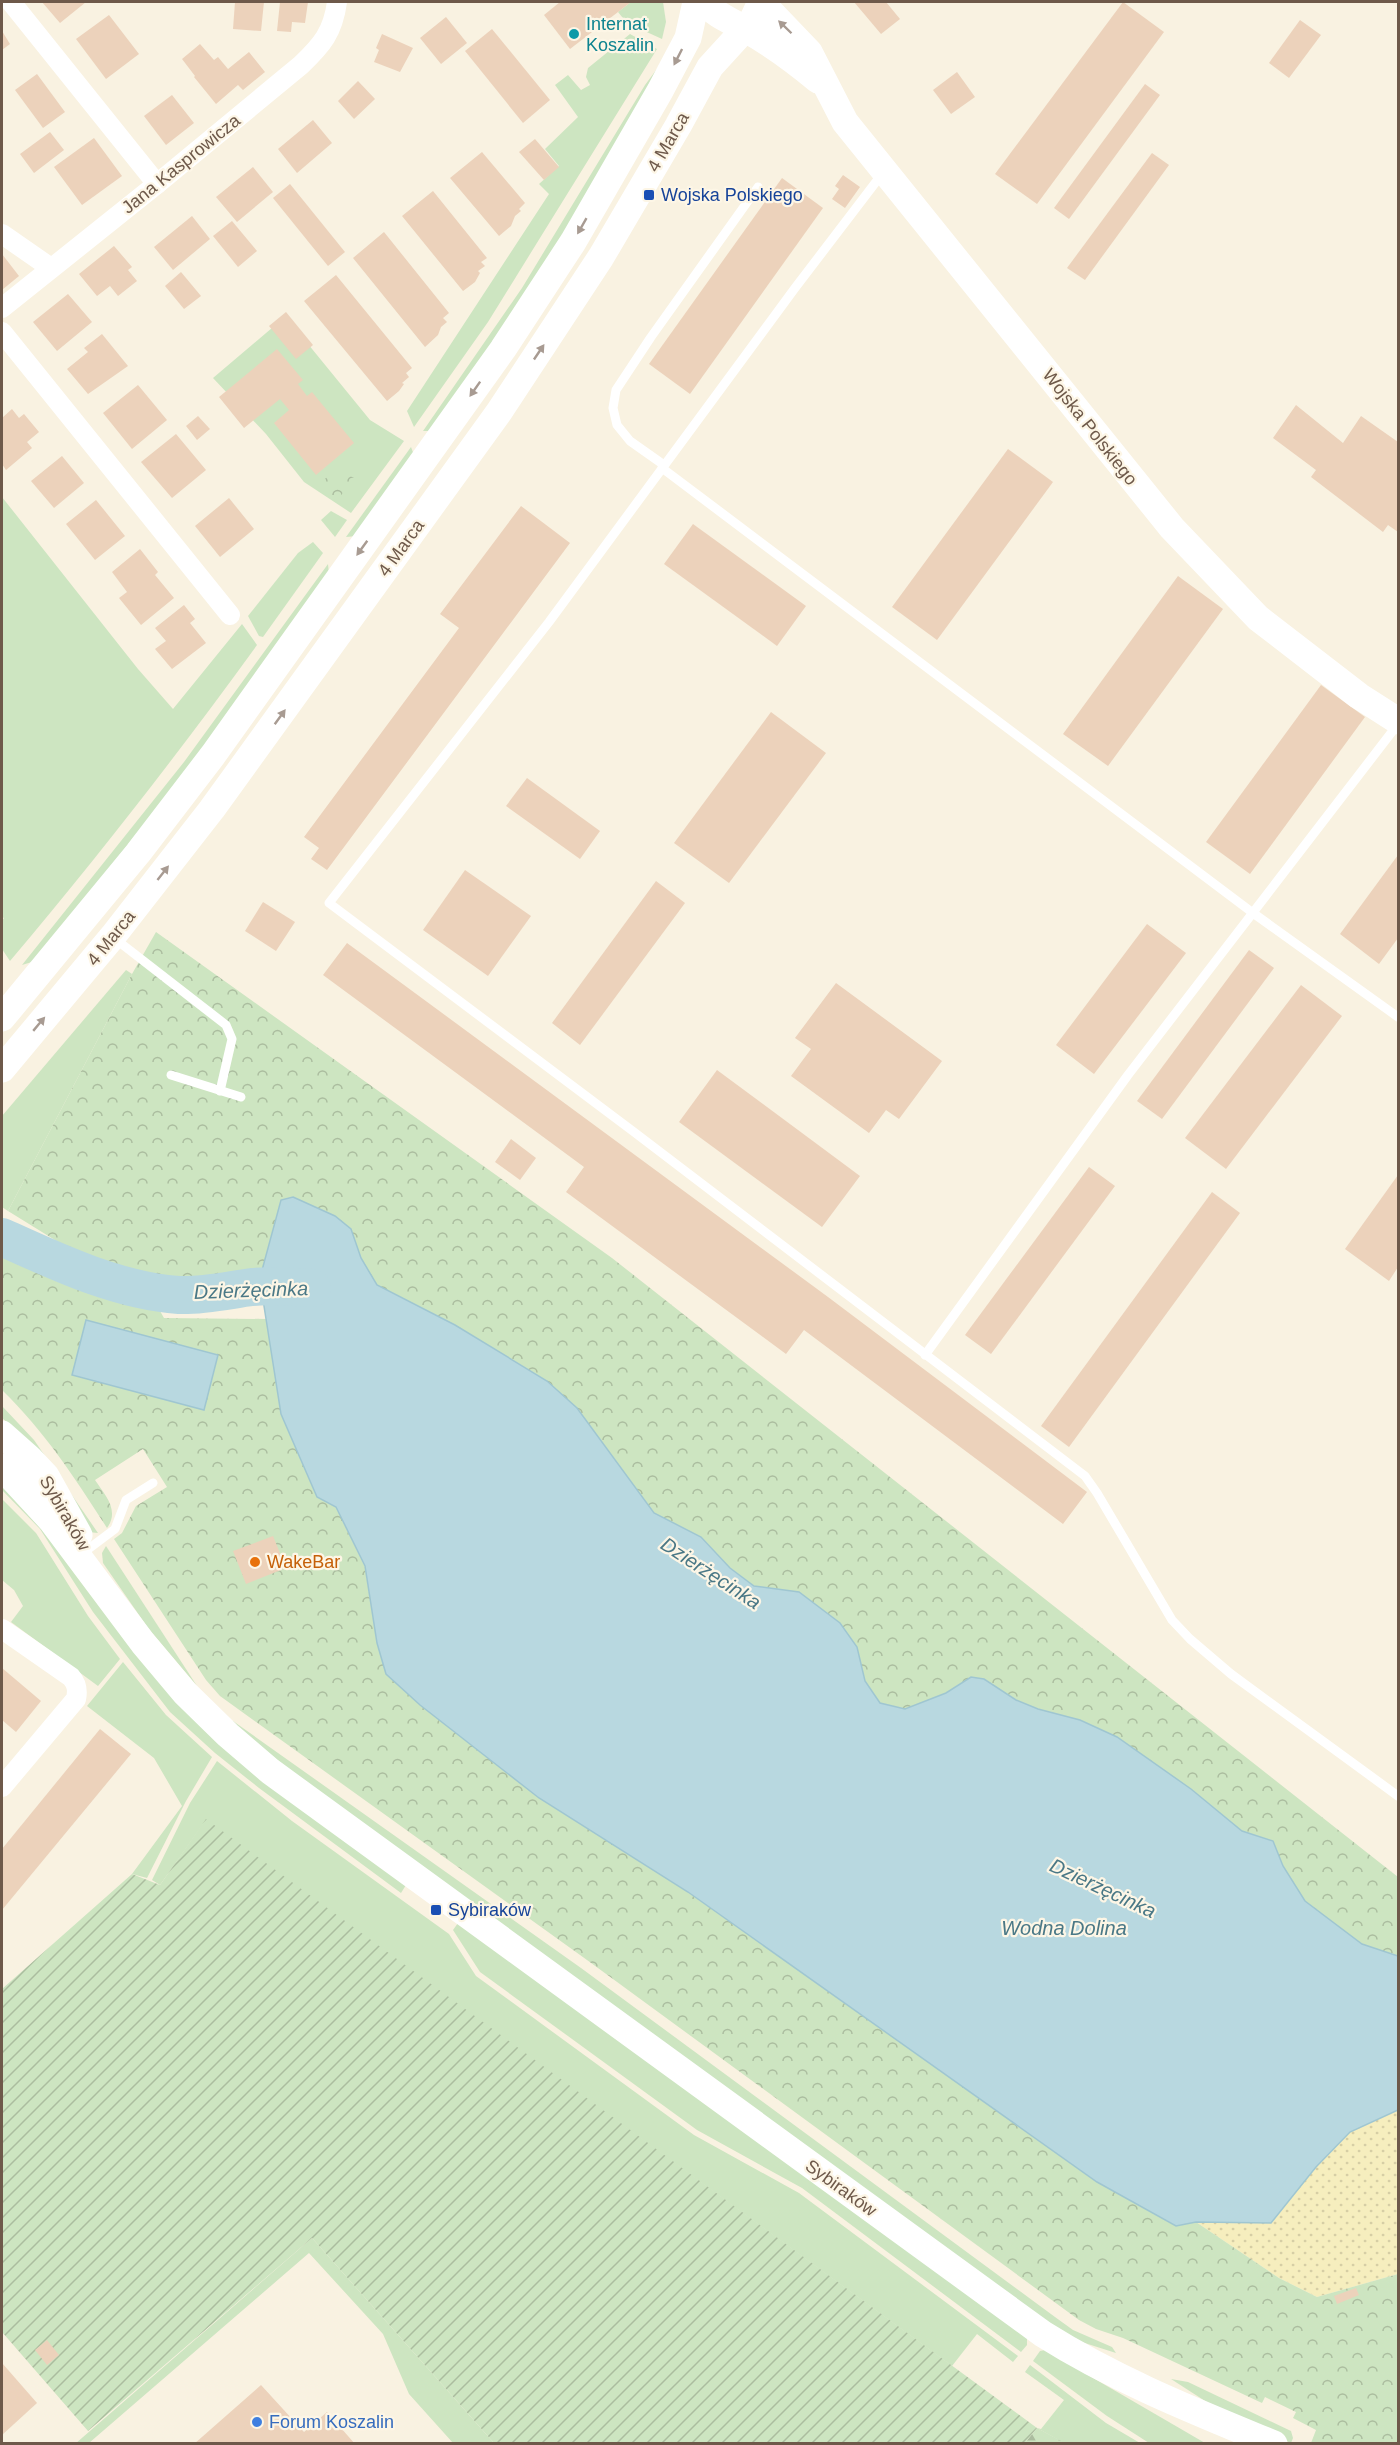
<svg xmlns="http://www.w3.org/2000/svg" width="1400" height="2445" font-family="Helvetica,sans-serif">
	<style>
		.grass { fill: #cde5c1 }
		.forest { fill: url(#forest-firs) }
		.sand { fill: url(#sand-dots) }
		.park { fill: url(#park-crowns) }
		.garden { fill: url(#garden-furrows) }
		.water { fill: #b8d8e0; stroke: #9fc6d1; stroke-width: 1.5 }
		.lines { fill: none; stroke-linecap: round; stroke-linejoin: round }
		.river { stroke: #b8d8e0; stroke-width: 38 }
		.building { fill: #ecd2bb }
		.lane { stroke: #fff; stroke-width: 9 }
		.street { stroke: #fff; stroke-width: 20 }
		.secondary { stroke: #fff; stroke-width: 27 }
		.oneway { fill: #a89b92 }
		.culture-dot { fill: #0f9aa8; stroke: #fdf6e6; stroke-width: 2 }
		.transit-dot { fill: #1a4fb4; stroke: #fdf6e6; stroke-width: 2 }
		.food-dot { fill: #e8710a; stroke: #fdf6e6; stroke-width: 2 }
		.shop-dot { fill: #3f7fe0; stroke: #fdf6e6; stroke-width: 2 }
		.labels { text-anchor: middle; stroke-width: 4.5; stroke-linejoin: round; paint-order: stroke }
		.culture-label { font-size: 18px; fill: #0d838f; stroke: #fdf6e6; text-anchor: start }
		.street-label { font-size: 18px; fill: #6e594a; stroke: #fdf6e6 }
		.transit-label { font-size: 18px; fill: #164399; stroke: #fdf6e6; text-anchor: start }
		.food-label { font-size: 18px; fill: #c56008; stroke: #fdf6e6; text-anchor: start }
		.shop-label { font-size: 18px; fill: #366cbe; stroke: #fdf6e6; text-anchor: start }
		.water-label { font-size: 20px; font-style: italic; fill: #4a7886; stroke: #fdf6e6 }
	</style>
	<defs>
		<pattern id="forest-firs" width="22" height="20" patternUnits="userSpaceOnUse" patternTransform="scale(1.5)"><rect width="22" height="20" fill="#cde5c1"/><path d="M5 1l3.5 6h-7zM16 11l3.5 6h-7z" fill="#abbd9f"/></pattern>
		<pattern id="sand-dots" width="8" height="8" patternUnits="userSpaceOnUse" patternTransform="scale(1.5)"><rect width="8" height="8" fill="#f6eebe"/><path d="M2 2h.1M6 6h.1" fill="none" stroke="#d6cea5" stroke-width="1.8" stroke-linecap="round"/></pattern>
		<pattern id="park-crowns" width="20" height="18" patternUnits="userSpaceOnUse" patternTransform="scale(1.5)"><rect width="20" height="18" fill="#cde5c1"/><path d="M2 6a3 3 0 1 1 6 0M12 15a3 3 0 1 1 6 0" fill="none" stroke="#abbd9f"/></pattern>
		<pattern id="garden-furrows" width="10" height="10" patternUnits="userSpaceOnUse" patternTransform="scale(1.5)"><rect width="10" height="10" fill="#cde5c1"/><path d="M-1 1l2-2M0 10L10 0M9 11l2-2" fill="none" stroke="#abbd9f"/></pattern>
	</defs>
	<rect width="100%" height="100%" fill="#f9f2e1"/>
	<g class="grass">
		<polygon points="631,2 663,2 666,22 662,39 627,23 618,12"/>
		<polygon points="630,34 657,49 488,322 414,427 407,411 549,194 539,184 559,166 545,149 578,117 555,85 568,75 581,90 590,85 586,77 588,68"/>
		<polygon points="665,58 619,142 514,314 429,431 423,431 522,288 645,85"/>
		<polygon points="279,322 308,344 370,420 404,441 351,513 304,482 266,434 213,378"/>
		<polygon points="411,447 414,455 357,536 346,537"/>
		<path d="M2 497 138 669 173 709 242 624 257 645C178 754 97 858 10 961L2 949V921L4 918 2 917Z"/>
		<polygon points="331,511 347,520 335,537 321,520"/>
		<polygon points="313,542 323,553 263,637 259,636 248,616 298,553"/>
		<polygon points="328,564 329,574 192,764 35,961 22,965 184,762"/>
		<polygon points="126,970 132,974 8,1211 2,1207 2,1116"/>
		<polygon points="2,1406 34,1440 98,1533 88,1532 19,1433 2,1418"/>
		<polygon points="2,1477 128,1642 406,1885 401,1893 259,1788 215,1753 170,1712 93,1612 40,1529 2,1490"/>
		<polygon points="2,1499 36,1533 88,1616 120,1659 98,1686 11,1622 23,1606 14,1590 2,1580"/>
		<polygon points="106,1546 197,1686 148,1628 103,1563 102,1553"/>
		<polygon points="123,1662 166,1715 212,1757 186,1801 147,1878 132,1874 182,1806 154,1758 87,1706"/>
		<polygon points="233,1721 581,1968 1055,2317 1073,2330 1112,2347 1116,2353 1069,2338 297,1776 232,1723"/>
		<polygon points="217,1761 292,1821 449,1934 476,1976 694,2135 799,2193 1018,2356 1013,2362 977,2334 952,2366 206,1820 160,1885 152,1880 190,1803"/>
		<polygon points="458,1923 1027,2338 1027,2345 1021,2352 802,2188 697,2130 480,1972 453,1930"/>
		<polygon points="312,2238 494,2443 453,2443 409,2394 383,2334 309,2253 89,2443 75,2444"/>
		<polygon points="1045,2350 1205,2443 1149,2443 1107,2416 1033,2361 1040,2351"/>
		<polygon points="1030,2365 1106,2423 1140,2443 1064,2443 1037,2428 1041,2429 1064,2400 1025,2372"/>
		<polygon points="1171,2379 1188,2382 1291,2431 1293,2438 1291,2443 1233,2419"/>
	</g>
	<polygon class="forest" points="1037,2428 1065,2443 1024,2444"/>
	<polygon class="sand" points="1398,2110 1398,2274 1317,2297 1279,2278 1196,2222 1271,2223 1316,2167 1350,2132"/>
	<g class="park">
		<polygon points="337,469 354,478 336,502 315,487"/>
		<polygon points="156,932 612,1258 1398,1877 1398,1956 1362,1944 1304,1901 1283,1866 1273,1841 1242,1831 1191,1789 1117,1737 1080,1720 1038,1709 1016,1700 984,1679 972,1677 946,1693 905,1709 880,1703 865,1681 857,1647 799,1592 754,1586 730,1568 701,1537 654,1513 577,1408 547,1381 455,1325 377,1285 361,1258 351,1230 281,1200 261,1274 186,1281 84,1258 8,1211 132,974"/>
		<path d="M2 1253 156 1304 164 1318 267 1319 281 1414 317 1497 336 1507 365 1567 377 1643 539 1798 688 1892 1097 2182 1176 2226 1196 2222 1279 2278 1317 2297 1398 2274V2443H1311L1316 2430 1293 2418 1296 2412 1265 2397 1262 2403 1123 2338 1096 2329 1079 2320 587 1960 220 1696 206 1680 114 1539 122 1533 136 1506 167 1487 143 1449 95 1480C105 1495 120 1510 107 1528 75 1478 45 1432 2 1390Z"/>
	</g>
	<polygon class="garden" points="206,1819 1037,2428 1024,2444 494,2443 312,2238 88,2431 2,2332 2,1989 132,1874 160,1885"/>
	<g class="water">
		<polygon points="293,1197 335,1216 351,1229 361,1258 377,1285 455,1325 547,1381 577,1408 654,1513 701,1537 730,1568 754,1586 799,1592 840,1623 857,1647 865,1681 880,1703 905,1709 946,1693 971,1677 984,1679 1016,1700 1038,1709 1080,1720 1117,1737 1191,1789 1242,1831 1273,1841 1283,1866 1305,1901 1362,1944 1398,1956 1398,2110 1350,2132 1316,2167 1271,2223 1196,2222 1176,2226 1097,2182 688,1892 539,1798 420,1705 386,1674 377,1643 365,1566 336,1507 317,1497 281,1414 261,1287 261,1274 281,1200"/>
		<polygon points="86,1320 218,1355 204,1410 72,1375"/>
	</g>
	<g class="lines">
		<path class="river" d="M2 1237C57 1262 118 1291 179 1295 203 1296 229 1290 252 1287 272 1285 292 1287 312 1288"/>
	</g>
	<g class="building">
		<polygon points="42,2 86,2 60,23"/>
		<polygon points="235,2 264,2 261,31 233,29"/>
		<polygon points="280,2 308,2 305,23 292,22 291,32 277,31"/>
		<polygon points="560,2 631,2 570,49 544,15"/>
		<polygon points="854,2 886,2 900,19 881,34"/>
		<polygon points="1123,2 1164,32 1037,204 995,174"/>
		<polygon points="109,15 139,54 106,79 76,39"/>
		<polygon points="446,17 467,43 441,64 420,38"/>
		<polygon points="1300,20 1321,35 1289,78 1269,63"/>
		<polygon points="492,29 550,100 523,123 465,51"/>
		<polygon points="2,31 10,44 2,50"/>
		<polygon points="382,34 413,48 400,72 374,62 379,50 376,48"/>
		<polygon points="200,44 214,60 218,57 228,69 249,52 265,72 243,90 238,85 216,104 194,77 195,76 182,59"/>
		<polygon points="957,72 975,97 951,114 933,90"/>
		<polygon points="37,74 65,112 43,128 15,90"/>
		<polygon points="358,81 375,99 354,119 338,101"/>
		<polygon points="1145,84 1160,95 1069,219 1054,208"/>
		<polygon points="172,95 194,123 166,145 144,116"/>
		<polygon points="313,120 332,143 297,173 278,149"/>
		<polygon points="50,132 64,150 34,173 20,154"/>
		<polygon points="94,138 122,176 82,205 54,167"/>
		<polygon points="535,139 559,167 544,180 519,152"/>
		<polygon points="482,152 525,203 519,209 521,211 515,216 511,226 499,236 450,178"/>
		<polygon points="1152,153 1169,165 1085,280 1067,268"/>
		<polygon points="253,167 273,192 237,222 216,197"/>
		<polygon points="843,175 860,187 845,208 832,199 839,189 835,186"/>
		<polygon points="782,178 823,208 690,394 649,364"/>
		<polygon points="290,184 345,252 328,266 273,198"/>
		<polygon points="433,191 487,258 481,262 485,266 478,271 480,273 475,282 463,291 402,216"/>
		<polygon points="192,216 210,239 173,270 154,247"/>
		<polygon points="232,221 257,251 238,267 213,236"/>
		<polygon points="384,232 449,313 443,318 447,322 441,327 438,335 425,347 353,258"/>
		<polygon points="114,246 132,267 128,270 137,281 118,296 110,286 97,296 79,274"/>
		<polygon points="2,254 19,276 2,290"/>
		<polygon points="181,272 201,296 184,309 165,286"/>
		<polygon points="336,275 412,368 406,373 409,377 402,383 404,384 399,391 387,401 304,301"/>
		<polygon points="68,294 92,322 57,351 33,322"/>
		<polygon points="286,312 313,345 296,359 269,326"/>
		<polygon points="102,334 128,366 88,394 67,369 88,352 84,348"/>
		<polygon points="277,349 303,380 298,384 307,396 312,392 354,443 316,475 274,423 289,410 280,399 244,428 219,397"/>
		<polygon points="138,385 167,420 132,449 103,413"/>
		<polygon points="1296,405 1343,443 1361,416 1398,442 1398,532 1388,525 1383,532 1311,477 1316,470 1273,438"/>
		<polygon points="12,409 19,418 24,414 39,432 27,442 32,448 6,470 2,464 2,418"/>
		<polygon points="198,416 210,429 197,440 186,426"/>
		<polygon points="176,434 206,470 172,498 141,462"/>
		<polygon points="1008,449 1053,482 937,640 892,607"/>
		<polygon points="62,456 84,483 54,508 31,481"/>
		<polygon points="229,498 254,529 220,557 195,526"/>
		<polygon points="96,500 125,536 95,560 66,524"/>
		<polygon points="521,506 570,543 327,870 311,859 319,848 304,837 459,628 440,614"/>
		<polygon points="693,524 806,606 777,646 664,564"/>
		<polygon points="140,549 158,572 155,575 174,598 141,625 119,598 127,592 112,572"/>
		<polygon points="1178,576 1223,609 1108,766 1063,734"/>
		<polygon points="184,605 195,619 190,623 206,643 172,669 155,649 166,641 155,628"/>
		<polygon points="1321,685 1365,717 1250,874 1206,842"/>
		<polygon points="771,712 826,753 729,883 674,843"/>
		<polygon points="527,778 600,831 580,859 506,806"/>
		<polygon points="1398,855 1398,938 1379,964 1340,934"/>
		<polygon points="465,870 531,916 488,976 423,930"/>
		<polygon points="656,881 685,903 580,1045 552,1023"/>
		<polygon points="263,902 295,922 276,951 245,931"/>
		<polygon points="1147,924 1186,953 1094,1074 1056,1045"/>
		<polygon points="347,943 828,1297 1087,1492 1063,1524 804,1330 786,1354 566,1192 584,1167 323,975"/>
		<polygon points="1249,950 1274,968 1162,1119 1137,1101"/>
		<polygon points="836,983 942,1061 899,1119 886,1110 869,1133 791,1076 811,1049 795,1038"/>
		<polygon points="1301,985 1342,1016 1226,1169 1185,1138"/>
		<polygon points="717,1070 860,1176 822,1227 679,1122"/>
		<polygon points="511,1139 536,1158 520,1180 495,1162"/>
		<polygon points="1089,1167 1115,1186 991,1354 965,1335"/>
		<polygon points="1398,1175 1398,1267 1389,1281 1345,1249"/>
		<polygon points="1212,1192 1240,1213 1069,1447 1041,1426"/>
		<polygon points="273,1536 286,1568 246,1584 233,1551"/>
		<polygon points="2,1668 41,1701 16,1732 2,1720"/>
		<polygon points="100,1729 131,1754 2,1910 2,1849"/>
		<polygon points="1356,2288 1359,2295 1337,2304 1334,2296"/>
		<polygon points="47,2340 59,2355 47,2365 35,2350"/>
		<polygon points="2,2363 37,2403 2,2435"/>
		<polygon points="261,2385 304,2432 327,2412 355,2444 194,2444"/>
	</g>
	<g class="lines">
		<g class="lane">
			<polyline points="882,174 795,288 549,622 329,903 634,1132 1085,1476 1097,1493 1172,1620 1190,1639 1231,1674 1398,1796"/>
			<polyline points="664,465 630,441 617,425 613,408 616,390 651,337 758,187"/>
			<polyline points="662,468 1253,913 1398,1017"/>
			<polyline points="114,938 226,1025 232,1039 220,1091"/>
			<polyline points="171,1075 241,1097"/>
			<polyline points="925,1355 1128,1075 1398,724"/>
			<polyline points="87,1550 115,1529 126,1500 153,1483"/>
		</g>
		<g class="street">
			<polyline points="11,2 157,184"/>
			<polyline points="2,234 51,268"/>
			<path d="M2 308 157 184 301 65C322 45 333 32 337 2"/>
			<polyline points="2,332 230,615"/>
			<path d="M2 1629 71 1677C77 1684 78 1690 76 1699L2 1787"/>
		</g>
		<g class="secondary">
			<path d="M703 2C716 15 729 20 745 29 771 43 795 61 818 80"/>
			<polyline points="761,2 809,52 845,122 1172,528 1258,618 1359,696 1398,721"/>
			<polyline points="2,1018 138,853 213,755 503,349 573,242 660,91 688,38 696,2"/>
			<polyline points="2,1069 113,936 212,809 499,412 601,257 678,126 710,67 752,21 761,2"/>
			<polyline points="2,1434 29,1458 46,1476 79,1535"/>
			<path d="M2 1467 51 1520 143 1643 185 1693 228 1735 270 1771 1043 2334C1116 2380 1194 2411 1274 2444"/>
		</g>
	</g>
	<defs><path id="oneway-solid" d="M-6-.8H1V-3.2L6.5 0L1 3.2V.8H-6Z" transform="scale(1.5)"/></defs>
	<g class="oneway">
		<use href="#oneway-solid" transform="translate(785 27) rotate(-136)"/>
		<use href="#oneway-solid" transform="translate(678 57) rotate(117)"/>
		<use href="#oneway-solid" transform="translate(582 226) rotate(120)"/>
		<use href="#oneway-solid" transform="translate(539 352) rotate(-56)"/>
		<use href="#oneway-solid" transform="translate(475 389) rotate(125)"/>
		<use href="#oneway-solid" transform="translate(362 548) rotate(126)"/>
		<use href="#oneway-solid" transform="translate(280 717) rotate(-54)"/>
		<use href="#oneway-solid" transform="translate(163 873) rotate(-52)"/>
		<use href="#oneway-solid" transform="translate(39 1024) rotate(-50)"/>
	</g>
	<circle class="culture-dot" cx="574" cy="34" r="6"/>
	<g class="transit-dot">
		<rect x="643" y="189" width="12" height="12" rx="3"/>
		<rect x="430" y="1904" width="12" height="12" rx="3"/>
	</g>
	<circle class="food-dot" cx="255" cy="1562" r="6"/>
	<circle class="shop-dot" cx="257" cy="2422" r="6"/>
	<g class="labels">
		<g class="culture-label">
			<text x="586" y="30">Internat<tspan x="586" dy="21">Koszalin</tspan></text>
		</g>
		<g class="street-label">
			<text transform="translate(668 142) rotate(-60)" y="6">4 Marca</text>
			<text transform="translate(181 164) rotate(-39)" y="6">Jana Kasprowicza</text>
			<text transform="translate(1090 427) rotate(52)" y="6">Wojska Polskiego</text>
			<text transform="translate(401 548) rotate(-54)" y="6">4 Marca</text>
			<text transform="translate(111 938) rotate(-51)" y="6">4 Marca</text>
			<text transform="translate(65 1513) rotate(60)" y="6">Sybiraków</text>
			<text transform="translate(841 2188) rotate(36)" y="6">Sybiraków</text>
		</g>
		<g class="transit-label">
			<text x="661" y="201">Wojska Polskiego</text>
			<text x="448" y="1916">Sybiraków</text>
		</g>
		<g class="food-label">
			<text x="267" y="1568">WakeBar</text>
		</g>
		<g class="shop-label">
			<text x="269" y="2428">Forum Koszalin</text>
		</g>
		<g class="water-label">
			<text transform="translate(251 1290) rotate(-2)" y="7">Dzierżęcinka</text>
			<text transform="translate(711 1573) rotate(33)" y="7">Dzierżęcinka</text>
			<text transform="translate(1103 1888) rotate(25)" y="7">Dzierżęcinka</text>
			<text x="1064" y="1935">Wodna Dolina</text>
		</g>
	</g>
	<rect width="1400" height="2445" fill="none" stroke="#6e594a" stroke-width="6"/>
</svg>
